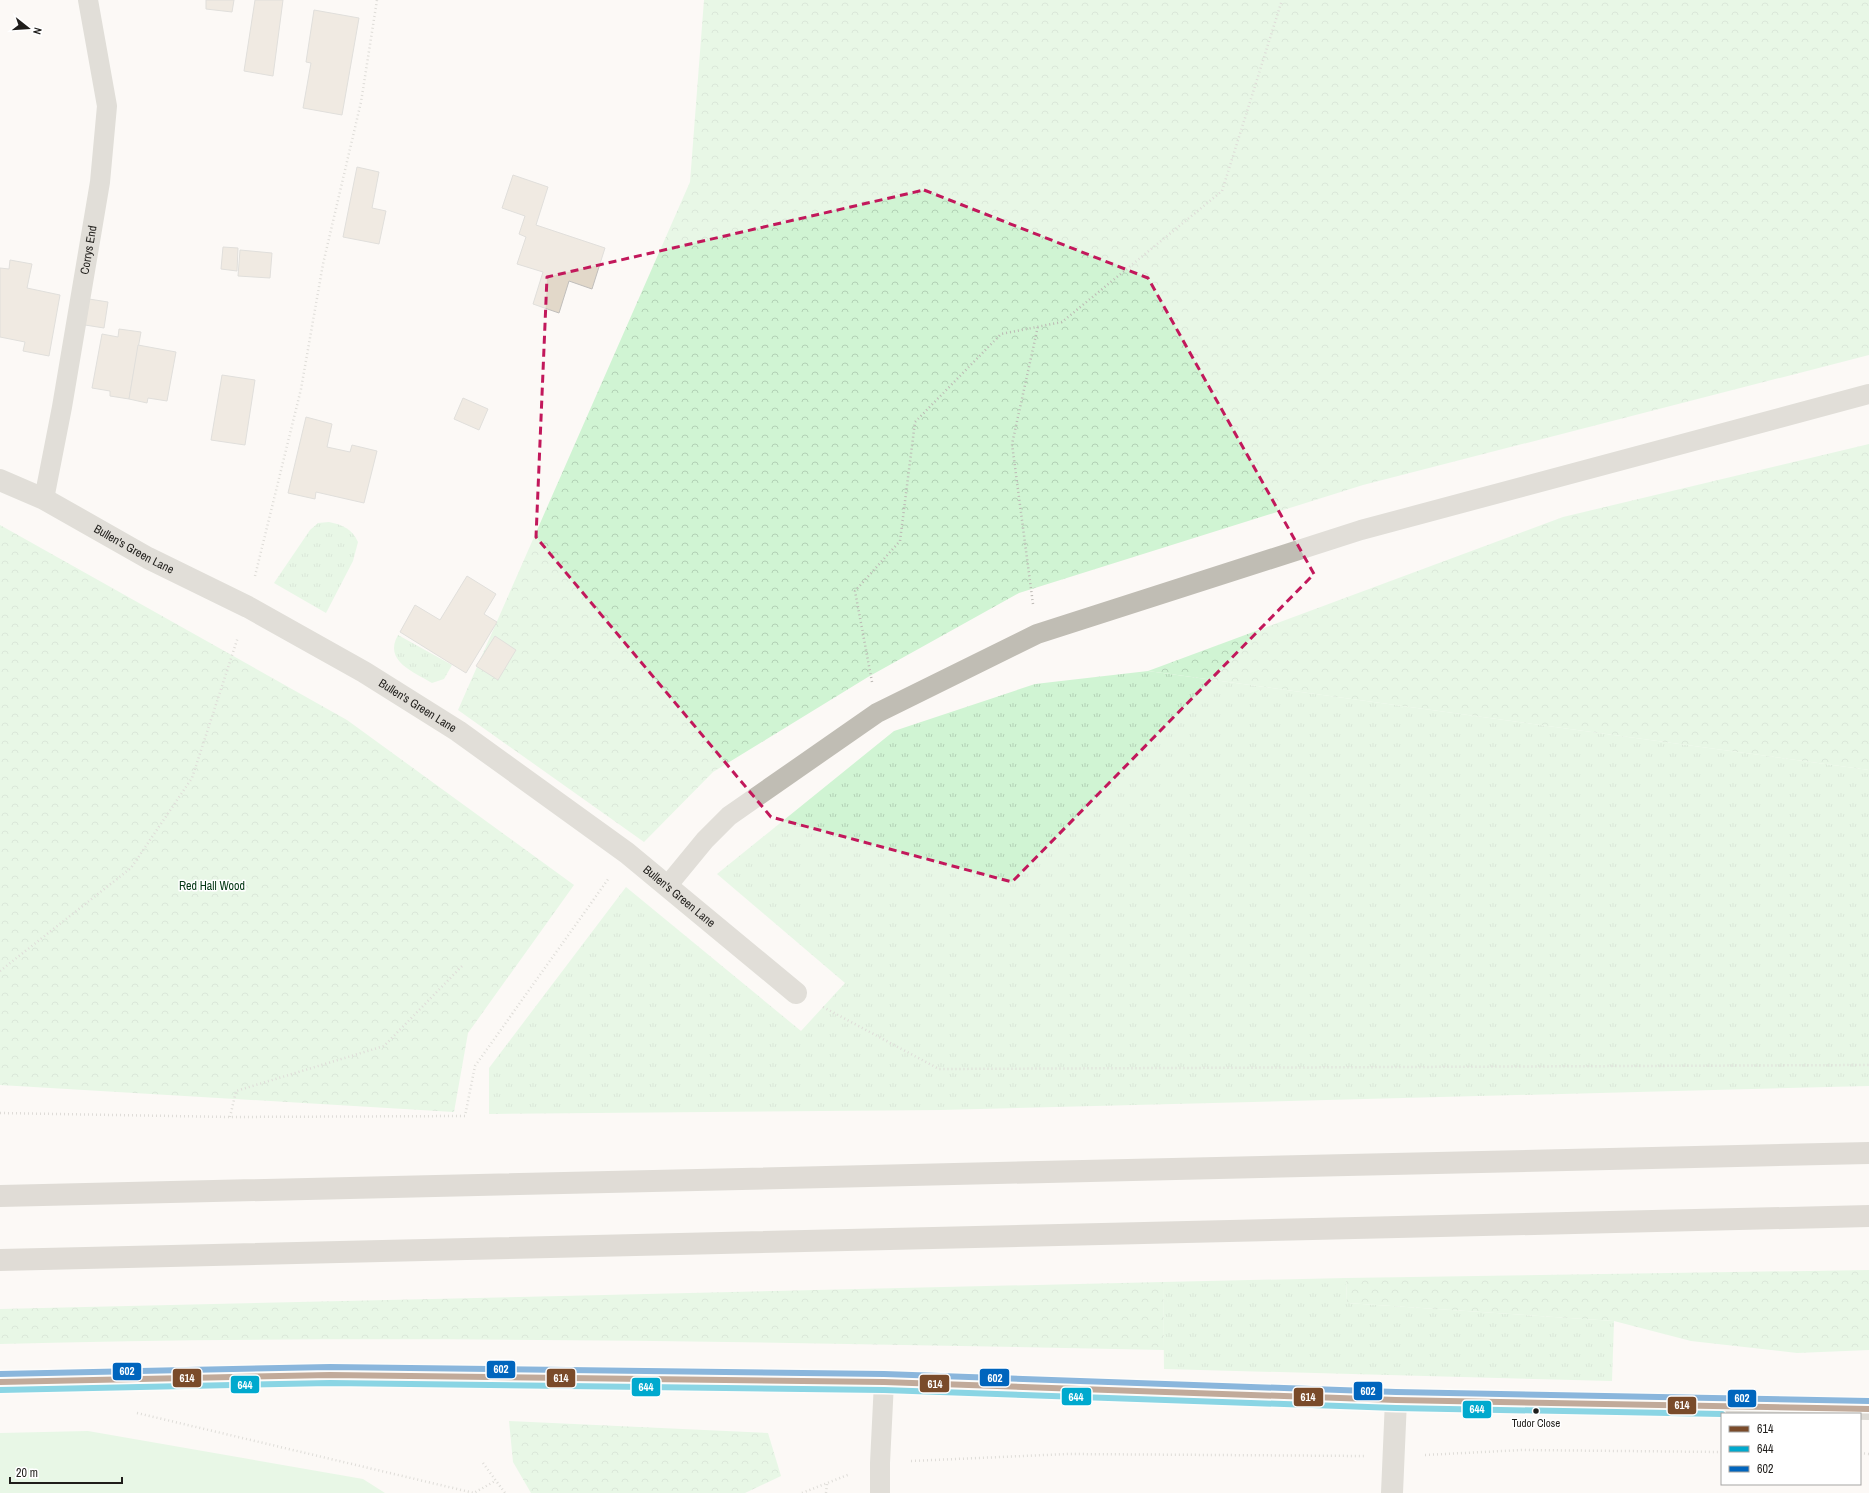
<svg xmlns="http://www.w3.org/2000/svg" width="1869" height="1493" font-family="'Archivo Narrow',sans-serif">
	<style>
		.grass { fill: url(#grass-tufts) }
		.forest { fill: url(#forest-crowns) }
		.green { fill: #d0f4d3 }
		.building { fill: #e2d8c9; stroke: #c0bebb }
		.lines { fill: none; stroke-linecap: round; stroke-linejoin: round }
		.path { stroke: #bcb9b4; stroke-width: 2.5; stroke-dasharray: 1 3; stroke-linecap: butt }
		.lane { stroke: #c0bdb4; stroke-width: 20 }
		.street { stroke: #c0bdb4; stroke-width: 22 }
		.primary { stroke: #b8b4aa; stroke-width: 22 }
		.highway { stroke: #beb9b0; stroke-width: 22 }
		.bus-1-casing { stroke: #fff; stroke-width: 9 }
		.bus-2-casing { stroke: #fff; stroke-width: 9 }
		.bus-3-casing { stroke: #fff; stroke-width: 9 }
		.bus-1 { stroke: #7a4b2a; stroke-width: 6 }
		.bus-2 { stroke: #00a9ce; stroke-width: 6 }
		.bus-3 { stroke: #0065bd; stroke-width: 6 }
		.marked { fill: none; stroke: #c2185b; stroke-width: 3; stroke-dasharray: 8 5; stroke-linejoin: round }
		.bus-dot { fill: #1f1d1a; stroke: #fff; stroke-width: 1.5 }
		.labels { text-anchor: middle; stroke-width: 3; stroke-linejoin: round; paint-order: stroke }
		.bus-label { font-size: 11px; fill: #1f1d1a; stroke: #fff }
		.street-label { font-size: 12px; fill: #1f1d1a; stroke: #fff }
		.park-label { font-size: 12px; fill: #043714; stroke: #fff }
		.line-badge { stroke: #fff; stroke-width: 1.5 }
		.badge-label { font-size: 11px; text-anchor: middle; font-weight: bold; fill: #fff }
	</style>
	<defs>
		<pattern id="grass-tufts" width="24" height="20" patternUnits="userSpaceOnUse"><rect width="24" height="20" fill="#d0f4d3"/><path d="M3 7l-1-3M5 7V3M7 7l1-3M15 17l-1-3M17 17v-4M19 17l1-3" fill="none" stroke="#b2d1b5"/></pattern>
		<pattern id="forest-crowns" width="20" height="18" patternUnits="userSpaceOnUse"><rect width="20" height="18" fill="#d0f4d3"/><path d="M2 6a3 3 0 1 1 6 0M12 15a3 3 0 1 1 6 0" fill="none" stroke="#b2d1b5"/></pattern>
	</defs>
	<rect width="100%" height="100%" fill="#fcf9f6"/>
	<g class="grass">
		<path d="M329 522C343 525 352 529 358 542L353 561 326 613 274 583 310 530 318 523Z"/>
		<path d="M398 635 452 665 444 679 432 683C414 672 383 661 398 635Z"/>
		<polygon points="1148,671 1869,770 1869,1086 941,1110 489,1114 489,1068 626,887 801,1031 845,983 717,874 894,731 1035,684"/>
		<polygon points="1346,1278 1347,1303 1614,1321 1612,1381 1164,1369 1163,1282"/>
	</g>
	<g class="forest">
		<polygon points="704,0 1869,0 1869,355 1363,485 1019,593 868,677 713,772 644,842 458,710 690,182"/>
		<polygon points="1869,444 1869,770 1148,671 1563,517"/>
		<polygon points="0,525 347,720 574,885 468,1033 454,1112 0,1085"/>
		<polygon points="1869,1270 1869,1350 1797,1353 1691,1341 1614,1321 1347,1303 1346,1278"/>
		<path d="M1163 1282 1164 1350C776 1342 388 1334 0 1344V1309Z"/>
		<polygon points="509,1421 768,1433 781,1476 745,1493 531,1493 513,1462"/>
	</g>
	<polygon class="green" points="88,1431 363,1479 385,1493 0,1493 0,1433"/>
	<g class="building">
		<polygon points="206,0 234,0 232,12 206,9"/>
		<polygon points="255,0 283,0 273,76 244,71"/>
		<polygon points="314,10 359,18 342,115 303,108 311,63 306,62"/>
		<polygon points="357,167 379,172 372,208 386,211 379,244 343,237"/>
		<polygon points="513,175 548,187 536,225 605,248 592,289 569,281 559,313 533,304 543,272 517,264 526,237 519,234 525,216 502,208"/>
		<polygon points="223,247 238,248 237,271 221,269"/>
		<polygon points="240,250 272,253 270,278 238,276"/>
		<polygon points="10,260 32,264 27,288 60,295 49,356 23,351 25,342 0,337 0,268 9,269"/>
		<polygon points="89,299 108,302 104,328 85,325"/>
		<polygon points="119,329 141,332 129,399 110,396 110,391 92,388 102,334 118,337"/>
		<polygon points="138,345 176,352 167,401 148,398 147,403 129,399"/>
		<polygon points="222,375 255,380 245,445 211,440"/>
		<polygon points="463,398 488,409 479,430 454,419"/>
		<polygon points="306,417 332,424 327,447 350,452 352,445 377,451 364,503 316,492 315,499 288,493"/>
		<polygon points="467,576 496,594 484,614 497,622 466,673 400,632 415,605 440,620"/>
		<polygon points="495,636 516,650 498,680 476,666"/>
	</g>
	<g class="lines">
		<g class="path">
			<polyline points="255,576 301,389 323,264 361,102 377,0"/>
			<polyline points="1033,604 1012,444 1038,326"/>
			<polyline points="872,682 855,591 900,541 915,422 1001,334 1062,322 1222,191 1282,0"/>
			<polyline points="0,971 131,868 192,778 238,637"/>
			<polyline points="823,1007 939,1069 1869,1065"/>
			<polyline points="0,1113 230,1117 465,1116 475,1066 609,878"/>
			<polyline points="230,1117 236,1091 384,1046 464,964"/>
			<polyline points="137,1413 474,1493 495,1481"/>
			<polyline points="1860,1453 1869,1454"/>
			<polyline points="1425,1455 1522,1450 1722,1452"/>
			<polyline points="911,1461 1068,1454 1364,1456"/>
			<polyline points="483,1463 505,1493"/>
			<polyline points="802,1493 850,1474"/>
			<polyline points="826,1493 827,1484"/>
		</g>
		<g class="lane">
			<path id="s1" d="M44 499 62 407 100 182 107 106 88 0"/>
			<polyline points="668,885 705,840 729,816 877,713 1037,634 1361,530 1869,394"/>
			<polyline points="880,1493 880,1463 884,1382"/>
		</g>
		<g class="street">
			<path id="s2" d="M0 480 44 499 148 558 248 607 364 672 458 731 627 853 796 993"/>
			<polyline points="1392,1493 1396,1400"/>
		</g>
		<polyline class="primary" points="0,1382 330,1375 884,1382 1396,1400 1869,1409"/>
		<g class="highway">
			<polyline points="0,1196 1869,1153"/>
			<polyline points="0,1260 1869,1216"/>
		</g>
		<defs>
			<polyline id="bus-1" points="0,1382 330,1375 884,1382 1396,1400 1869,1409"/>
			<polyline id="bus-2" points="0,1390 330,1383 884,1390 1396,1408 1722,1414"/>
			<polyline id="bus-3" points="0,1374 330,1367 884,1374 1396,1392 1869,1401"/>
		</defs>
		<use href="#bus-1" class="bus-1-casing"/>
		<use href="#bus-2" class="bus-2-casing"/>
		<use href="#bus-3" class="bus-3-casing"/>
		<use href="#bus-1" class="bus-1"/>
		<use href="#bus-2" class="bus-2"/>
		<use href="#bus-3" class="bus-3"/>
	</g>
	<path d="M0 0H1869V1493H0ZM924 190 1148 278 1314 574 1012 882 771 817 536 537 547 277Z" fill="#fcf9f6" fill-opacity=".55" fill-rule="evenodd"/>
	<path class="marked" d="M924 190 1148 278 1314 574 1012 882 771 817 536 537 547 277Z"/>
	<circle class="bus-dot" cx="1536" cy="1411" r="3.5"/>
	<g class="labels">
		<g class="bus-label">
			<text x="1536" y="1427">Tudor Close</text>
		</g>
		<g class="street-label">
			<text dy="4" stroke="none"><textPath href="#s1" startOffset="253">Corrys End</textPath></text>
			<text dy="4" stroke="none"><textPath href="#s2" startOffset="151">Bullen's Green Lane</textPath></text>
			<text dy="4" stroke="none"><textPath href="#s2" startOffset="475">Bullen's Green Lane</textPath></text>
			<text dy="4" stroke="none"><textPath href="#s2" startOffset="799">Bullen's Green Lane</textPath></text>
		</g>
		<g class="park-label">
			<text x="212" y="890">Red Hall Wood</text>
		</g>
	</g>
	<g class="line-badge">
		<rect x="486" y="1360" width="30" height="19" rx="4" fill="#0065bd"/>
		<rect x="112" y="1362" width="30" height="19" rx="4" fill="#0065bd"/>
		<rect x="979" y="1368" width="31" height="19" rx="4" fill="#0065bd"/>
		<rect x="546" y="1368" width="30" height="20" rx="4" fill="#7a4b2a"/>
		<rect x="172" y="1368" width="30" height="20" rx="4" fill="#7a4b2a"/>
		<rect x="919" y="1374" width="31" height="19" rx="4" fill="#7a4b2a"/>
		<rect x="230" y="1375" width="30" height="19" rx="4" fill="#00a9ce"/>
		<rect x="631" y="1377" width="30" height="20" rx="4" fill="#00a9ce"/>
		<rect x="1353" y="1381" width="30" height="20" rx="4" fill="#0065bd"/>
		<rect x="1061" y="1387" width="31" height="19" rx="4" fill="#00a9ce"/>
		<rect x="1293" y="1387" width="31" height="20" rx="4" fill="#7a4b2a"/>
		<rect x="1727" y="1389" width="30" height="19" rx="4" fill="#0065bd"/>
		<rect x="1667" y="1396" width="30" height="19" rx="4" fill="#7a4b2a"/>
		<rect x="1462" y="1400" width="30" height="19" rx="4" fill="#00a9ce"/>
	</g>
	<g class="badge-label">
		<text x="501" y="1373">602</text>
		<text x="127" y="1375">602</text>
		<text x="995" y="1382">602</text>
		<text x="561" y="1382">614</text>
		<text x="187" y="1382">614</text>
		<text x="935" y="1388">614</text>
		<text x="245" y="1389">644</text>
		<text x="646" y="1391">644</text>
		<text x="1368" y="1395">602</text>
		<text x="1076" y="1401">644</text>
		<text x="1308" y="1401">614</text>
		<text x="1742" y="1402">602</text>
		<text x="1682" y="1409">614</text>
		<text x="1477" y="1413">644</text>
	</g>
	<rect x="1721" y="1413" width="140" height="72" fill="#ffffff" stroke="#a5a5a3"/>
	<rect x="1729" y="1426" width="20" height="6" fill="#7a4b2a" stroke="#a5a5a3"/>
	<text x="1757" y="1433" font-size="12" fill="#1f1d1a">614</text>
	<rect x="1729" y="1446" width="20" height="6" fill="#00a9ce" stroke="#a5a5a3"/>
	<text x="1757" y="1453" font-size="12" fill="#1f1d1a">644</text>
	<rect x="1729" y="1466" width="20" height="6" fill="#0065bd" stroke="#a5a5a3"/>
	<text x="1757" y="1473" font-size="12" fill="#1f1d1a">602</text>
	<g transform="translate(28 28) rotate(107)" stroke="#ffffff" stroke-width="3" paint-order="stroke">
	<path d="M0-3L7 15L0 10L-7 15Z" fill="#1f1d1a"/>
	<text y="-6" font-size="11" font-weight="bold" text-anchor="middle" fill="#1f1d1a">N</text>
	</g>
	<path d="M10 1477v6h112v-6" fill="none" stroke="#1f1d1a" stroke-width="2"/>
	<text x="16" y="1477" font-size="12" fill="#1f1d1a" stroke="#ffffff" stroke-width="3" paint-order="stroke">20 m</text>
</svg>
